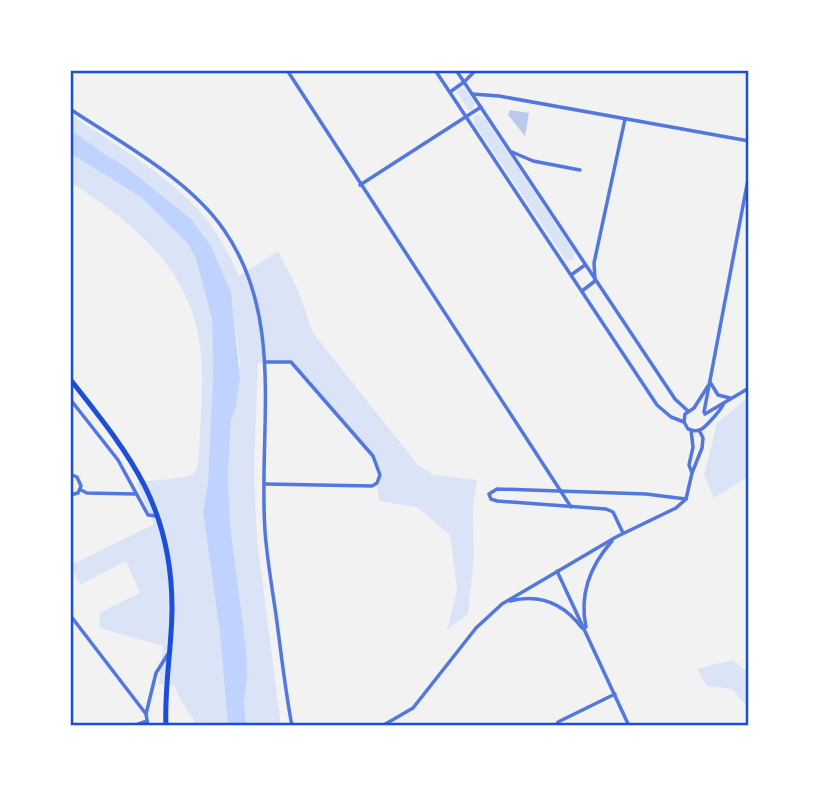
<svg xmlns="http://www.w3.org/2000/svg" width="819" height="796" font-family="Rubik,sans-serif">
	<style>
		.green { fill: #dbe4f7 }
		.water { fill: #bfd3fe }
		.building { fill: #bdc9ec }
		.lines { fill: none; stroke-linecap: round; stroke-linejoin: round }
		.minor { stroke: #5277de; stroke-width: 3.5 }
		.secondary { stroke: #1d4ed8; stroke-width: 5 }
		.neatline { fill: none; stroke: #1d4ed8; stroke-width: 2.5 }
	</style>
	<rect width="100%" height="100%" fill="#f2f2f2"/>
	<g class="green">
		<polygon points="460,88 465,89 475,103 472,110 468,110 457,92"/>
		<path d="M70 114C112 143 160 170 196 207 215 227 228 251 239 276L278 251 298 290 313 333 418 465 434 475 477 480 473 506 474 557 468 614 447 630 457 590 450 535 417 507 379 501 377 483 380 475 374 456 291 362 258 363 254 469 257 540 281 726H246L244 721 246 648 230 524 228 476 231 419 238 396 240 363 231 292 211 246 191 219 125 166 109 157 70 129Z"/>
		<polygon points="477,115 484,117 575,253 573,261 565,259 474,123 474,117"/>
		<path d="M70 153 142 198 188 244 196 259 212 319 213 375 208 482 203 512 220 634 228 726H197C190 712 179 702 175 686L159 684 163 646 100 628 99 613 140 593 126 561 80 585 71 565 154 524 136 482C148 480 188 480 195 472 198 468 198 459 199 454 200 421 204 386 201 353 193 270 135 224 70 182Z"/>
		<polygon points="749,397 749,476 714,498 704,476 717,423"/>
		<polygon points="733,660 749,674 749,709 732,689 707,686 697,669"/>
	</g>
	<polygon class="water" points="70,129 109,157 125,166 191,219 211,246 231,292 240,378 236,406 231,420 228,476 230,524 246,648 247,675 244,703 246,726 228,726 220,634 203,512 208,482 213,375 212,319 196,259 188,244 142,198 70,153"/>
	<polygon class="building" points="510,110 529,113 525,136 508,115"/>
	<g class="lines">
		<g class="minor">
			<polyline points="287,70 571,507"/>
			<polyline points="435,70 657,405 671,417 684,422"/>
			<polyline points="456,70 675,399 688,411"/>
			<polyline points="450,92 464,82 476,70"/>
			<polyline points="472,94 499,96 749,141"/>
			<path d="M70 109C121 143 189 179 224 230 286 319 258 430 265 531 267 559 272 587 276 615 281 652 285 689 292 726"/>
			<polyline points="512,152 533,161 580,170"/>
			<polyline points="360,185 481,107"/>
			<polyline points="571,275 585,265"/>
			<polyline points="595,279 594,263 625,119"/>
			<polyline points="582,291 595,281"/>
			<polyline points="710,382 718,395 730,398"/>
			<path d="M708 386 694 408 685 414 684 422 688 429C692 430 694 432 700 430 705 428 722 409 724 403"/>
			<polyline points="70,399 118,460 148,515 157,516"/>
			<polyline points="704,412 749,174"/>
			<polyline points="705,414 749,388"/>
			<polyline points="691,430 693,447 689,465 692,473"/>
			<polyline points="70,474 77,477 81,486 78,493 70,495"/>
			<polyline points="265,484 372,486 377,483 380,475 373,456 291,362 265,362"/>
			<polyline points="81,490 87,493 135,494"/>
			<polyline points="623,533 613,512 606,509 497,501 491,499 489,494 497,489 646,494 686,499"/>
			<polyline points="557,571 629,726"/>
			<path d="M510 601C541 593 564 604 582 628"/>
			<polyline points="70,615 146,714 148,726"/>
			<path d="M586 627C579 594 590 566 612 541"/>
			<polyline points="146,714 156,673 168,654"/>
			<polyline points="133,726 147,721"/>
			<polyline points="382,726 413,708 476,628 502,604 616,537 676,508 686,499 692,473 702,448 703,438 699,430"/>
			<polyline points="556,726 558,722 615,694"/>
		</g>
		<path class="secondary" d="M70 379C130 455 172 506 172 608 172 647 164 687 166 726"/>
	</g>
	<rect width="819" height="796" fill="none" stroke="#ffffff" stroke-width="144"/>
	<rect x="72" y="72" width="675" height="652" class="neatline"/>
</svg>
